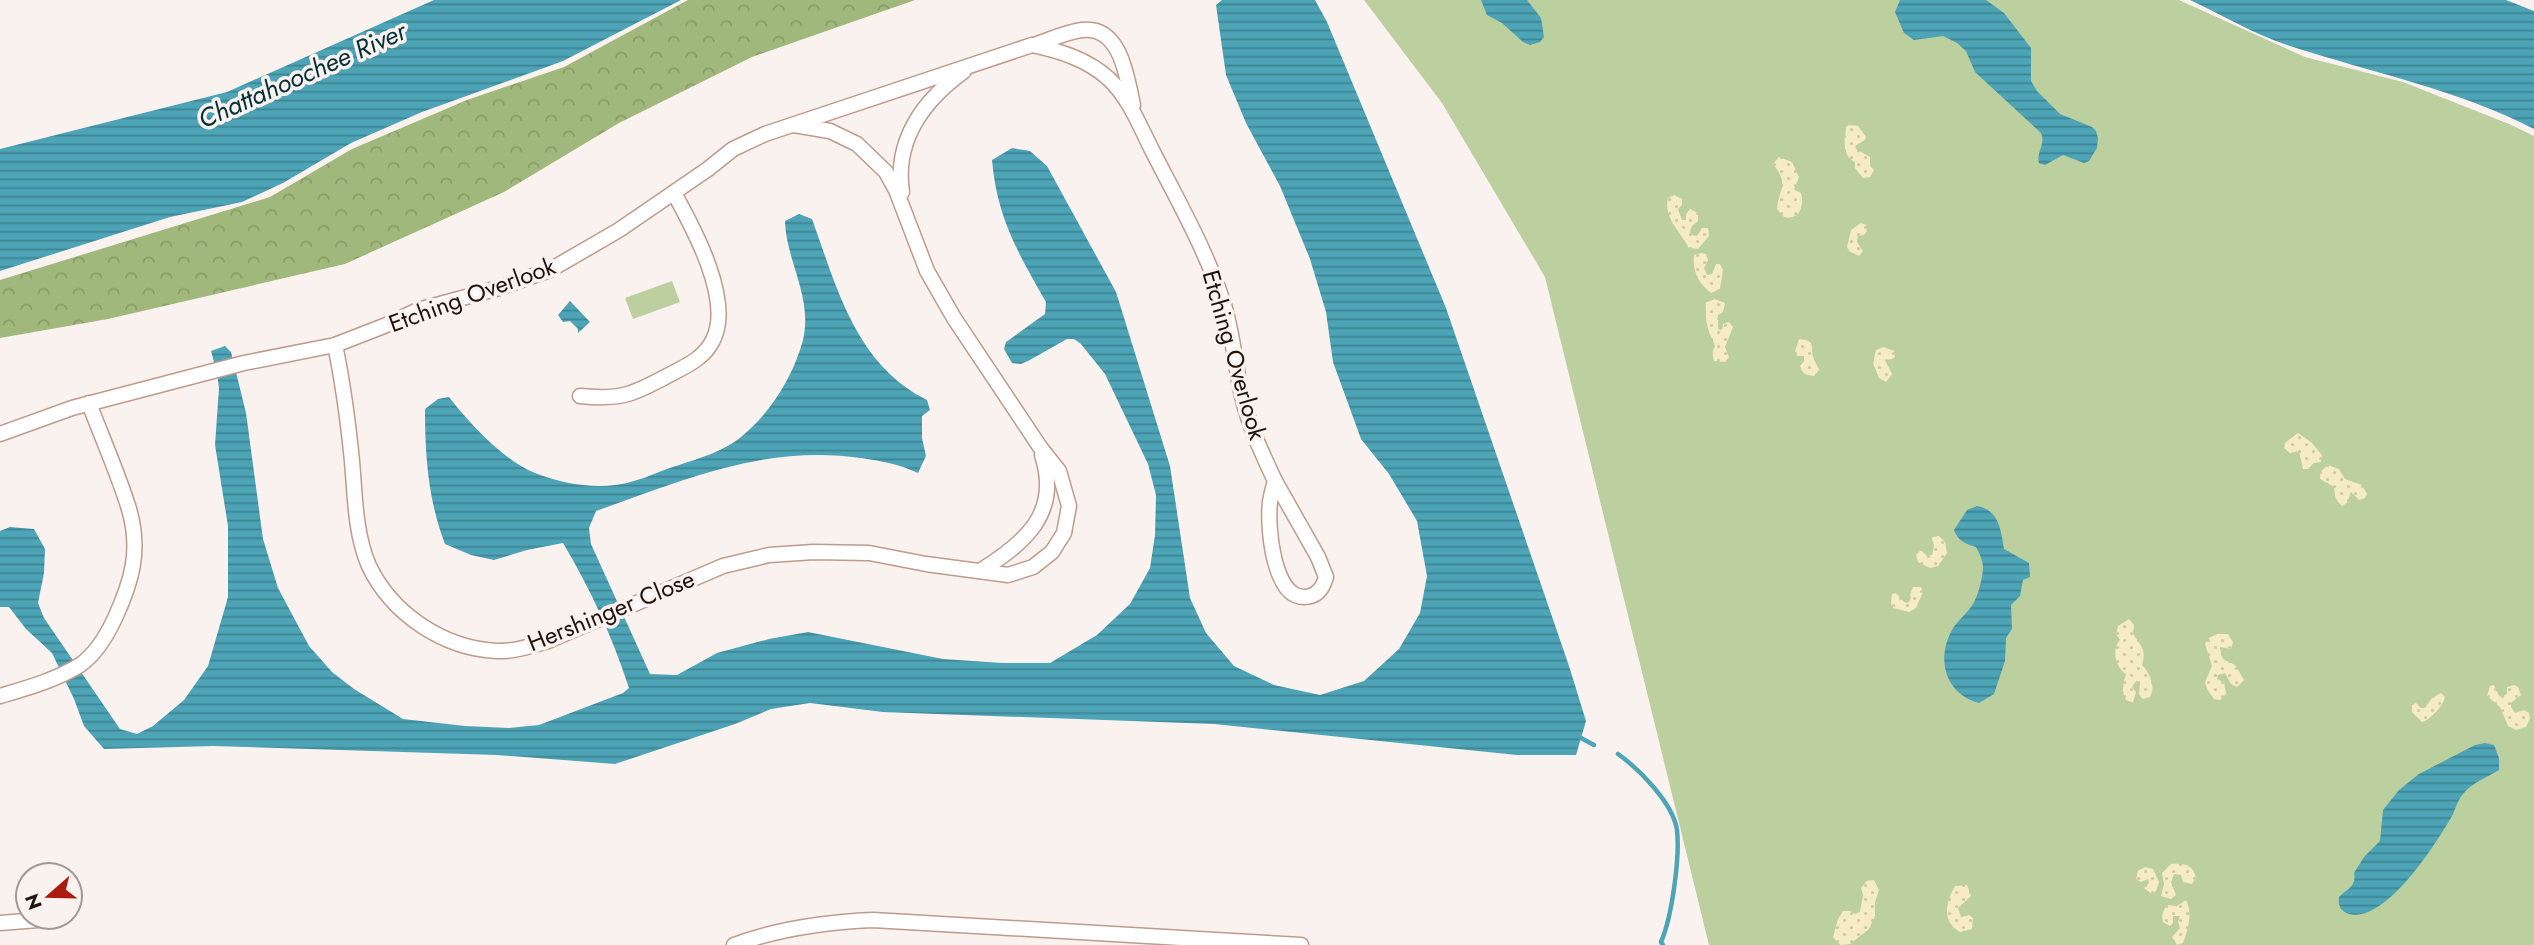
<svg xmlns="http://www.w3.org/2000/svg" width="2534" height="945" font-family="Jost,sans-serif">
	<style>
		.grass { fill: #bbcf9f }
		.forest { fill: url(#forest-crowns) }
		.sand { fill: url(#sand-dots) }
		.water { fill: url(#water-rules) }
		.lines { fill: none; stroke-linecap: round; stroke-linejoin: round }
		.stream { stroke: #4ca4b6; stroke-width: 4.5 }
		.minor-casing { stroke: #be9b8d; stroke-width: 17 }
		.minor { stroke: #fff; stroke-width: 14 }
		.labels { text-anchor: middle; stroke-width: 7; stroke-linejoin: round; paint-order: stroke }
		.street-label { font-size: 24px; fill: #1e120d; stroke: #faf2ef }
		.water-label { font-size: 26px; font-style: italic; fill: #043038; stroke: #faf2ef }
	</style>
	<defs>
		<pattern id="forest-crowns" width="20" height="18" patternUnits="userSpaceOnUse" patternTransform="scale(1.75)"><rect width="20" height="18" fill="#a0b87b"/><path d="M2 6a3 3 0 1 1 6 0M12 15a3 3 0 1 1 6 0" fill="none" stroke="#899d69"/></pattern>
		<pattern id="sand-dots" width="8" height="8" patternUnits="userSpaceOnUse" patternTransform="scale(1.75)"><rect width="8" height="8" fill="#f5ebc5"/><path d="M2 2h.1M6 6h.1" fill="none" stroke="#d2c8a8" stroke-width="1.8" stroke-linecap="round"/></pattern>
		<pattern id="water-rules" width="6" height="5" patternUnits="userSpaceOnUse" patternTransform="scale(1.75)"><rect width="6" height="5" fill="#4ca4b6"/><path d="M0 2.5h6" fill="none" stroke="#3f8492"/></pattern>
	</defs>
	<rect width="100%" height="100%" fill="#faf2ef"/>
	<g class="grass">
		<polygon points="1364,0 2179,0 2305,57 2403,82 2509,124 2534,136 2534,945 1709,945 1545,277 1442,103"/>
		<polygon points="672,281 680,302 633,319 625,298"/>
	</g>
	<polygon class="forest" points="688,0 915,0 752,57 619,123 504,192 345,264 108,319 0,338 0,280 270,197 352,149 467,100 564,67"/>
	<g class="sand">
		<path d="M1849 125 1858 126 1866 137 1865 140 1855 146 1856 149 1870 157V166L1874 170 1870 177 1863 178 1855 168V162C1841 155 1845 140 1846 127Z"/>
		<path d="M1779 157 1792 162 1799 177 1794 190 1801 193C1805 206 1799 221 1784 217L1777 209C1779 188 1790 185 1773 164Z"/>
		<path d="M1674 195 1682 199V205L1678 209 1682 220H1686V214L1690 209 1698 213V221L1692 226 1690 232 1692 235 1697 236 1702 228H1708L1709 236 1698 249 1689 248C1681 233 1663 217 1668 198Z"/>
		<polygon points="1861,223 1866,225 1867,231 1864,235 1858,236 1857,242 1863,251 1859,256 1849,251 1847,247 1851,230"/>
		<path d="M1702 253 1706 254 1708 260 1704 268 1707 275 1712 274 1716 264H1720L1723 270 1720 289 1711 293C1699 284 1692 271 1694 255Z"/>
		<path d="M1715 299 1725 303 1723 312 1718 315V329L1722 330 1723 324 1729 322 1733 327 1725 347 1729 357 1725 362 1714 361 1712 353 1715 346C1713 340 1709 334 1708 328 1705 320 1707 312 1705 303Z"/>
		<path d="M1799 339C1818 341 1809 347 1814 359 1815 363 1818 366 1819 370L1814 376C1806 375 1803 375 1800 366L1804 361V356H1797L1795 351Z"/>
		<polygon points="1884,347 1894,351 1895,357 1892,359 1885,360 1892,374 1886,382 1879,378 1873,363 1876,350"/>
		<polygon points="2298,433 2311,442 2322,455 2321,462 2314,463 2308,469 2303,469 2299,451 2290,453 2284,448 2285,443"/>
		<path d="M2328 465 2339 469 2345 479 2362 485 2367 494 2365 498 2359 500 2351 492 2347 503 2342 506C2335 500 2335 496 2334 487L2320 479V472Z"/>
		<polygon points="1935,536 1939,536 1945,542 1947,553 1938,566 1930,568 1918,562 1916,555 1921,550 1927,556 1932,555 1934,546 1932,538"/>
		<polygon points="1913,587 1921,587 1923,592 1916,608 1909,612 1893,608 1891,604 1892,594 1896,593 1904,602 1908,603 1911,598 1910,595"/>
		<path d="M2129 619 2134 625 2133 634C2141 645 2147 651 2142 665 2150 673 2156 688 2150 697L2143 699 2139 695 2140 682 2136 681 2132 687 2136 692 2133 703 2126 700C2121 690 2123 685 2126 674 2116 668 2111 649 2120 640L2116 634 2118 626Z"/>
		<path d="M2217 634H2228L2233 642 2231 649 2220 647C2222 664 2225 658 2236 666L2244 680 2237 687 2231 684 2225 673 2218 675 2217 679 2224 682 2226 694 2220 700 2214 699 2207 689 2205 682 2212 666 2205 644 2209 638Z"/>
		<polygon points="2494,685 2499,696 2502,697 2507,694 2507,687 2514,685 2518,687 2521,695 2511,703 2511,707 2515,713 2524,710 2529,713 2530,719 2526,727 2516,730 2508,726 2500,707 2487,696 2490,686"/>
		<path d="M2441 693 2445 697C2444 705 2429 721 2422 722L2412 712V705L2416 703 2421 708H2425L2432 698Z"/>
		<path d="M2171 864C2182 863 2193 864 2196 877L2192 884 2183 882 2181 875 2174 874 2171 882 2176 895 2171 899 2161 896 2164 884 2162 873Z"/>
		<polygon points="2145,867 2153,869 2159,882 2156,891 2152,894 2144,888 2149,883 2148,879 2141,882 2136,879 2138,871"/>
		<polygon points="1874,880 1879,890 1875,902 1875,916 1869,929 1850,944 1840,945 1833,937 1838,919 1843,911 1850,911 1855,914 1860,912 1863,895 1861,888 1867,881"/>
		<path d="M1967 885 1971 896 1958 908 1961 917 1969 915 1973 918 1972 929 1960 932C1941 921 1946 902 1955 886Z"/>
		<path d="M2186 900C2193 913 2188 931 2183 943L2177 945 2172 937 2180 928 2178 922 2180 916H2173V923L2170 926 2163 922 2162 916 2166 905 2177 906Z"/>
	</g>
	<g class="water">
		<polygon points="434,0 681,0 563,61 422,112 351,143 283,183 242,202 170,217 0,271 0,149 227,92"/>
		<path d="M1222 0H1315L1327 22 1446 308 1569 666 1586 721 1576 755H1517L1214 724 883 712 810 703 771 709 735 724 615 764 497 755 213 746 104 749 84 726 74 699 52 653 26 629 9 607H0V531L10 527 34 529 45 549 44 573 38 603 44 618 120 729 137 734 153 726 184 700 208 666 228 597V526L215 445 219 388 217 373 211 351 225 346 231 352 246 413 263 539 278 588 309 646 332 672 354 689 403 719 465 726 509 728 539 725 623 693 629 688C612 636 591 590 563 543L527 550 494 560 471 555 445 544C428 500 425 455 425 409L438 399 449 397C470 424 503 460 535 473 565 485 603 491 634 481 649 477 664 469 679 465 700 458 724 451 741 437 770 414 794 375 803 340 813 297 786 261 785 221L799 214 812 219C837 288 856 365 927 400L930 410 922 416V438L926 456 918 473C899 464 881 461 861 458 766 444 684 480 596 511L589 528 591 544 650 674 677 675 717 653 769 639 808 632 943 659 1002 663H1050L1097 635 1130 604 1150 568 1155 535 1156 495 1148 464 1105 374 1081 344 1074 339H1067L1028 361 1021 364 1012 363 1004 349 1006 342 1045 314 1046 302C1018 253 997 218 992 160L1012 148 1030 151 1047 166 1116 292 1170 466 1190 598 1206 633 1234 666 1274 685 1320 695 1364 681 1399 649 1420 613 1427 576 1417 521 1389 474 1361 439 1333 362 1326 312 1310 259 1280 186 1246 123 1226 75 1216 5Z"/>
		<polygon points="1481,0 1527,0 1541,18 1544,37 1540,42 1530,45 1523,42 1502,23 1487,15"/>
		<path d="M1900 0H1986L2004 13 2031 48V81L2037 91 2060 114 2092 127 2096 131 2098 138 2097 148 2089 161 2084 163 2063 155 2045 165 2039 163C2036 152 2046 144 2041 133L1975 72 1966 51 1957 43 1943 36 1914 40 1904 33 1895 12Z"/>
		<path d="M2190 0H2506L2534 11V129C2457 89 2369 72 2287 45 2254 34 2222 15 2190 0Z"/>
		<polygon points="570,301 590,322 578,333 578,329 570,321 563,322 558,315"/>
		<path d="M1977 506C1999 510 2001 530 2004 549L2029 563 2030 577 2023 580 2020 596 2011 605 2012 629 2006 638 2005 661 1994 694 1979 703C1948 695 1936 663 1950 634 1955 622 1966 615 1973 604 1978 596 1983 577 1983 567 1983 560 1979 553 1976 547 1966 544 1958 541 1954 530L1967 510Z"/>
		<path d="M2485 743 2494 745 2499 758V770C2486 778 2473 782 2463 794 2457 801 2455 811 2451 818 2434 846 2386 923 2349 914 2340 911 2338 905 2339 897 2346 889 2357 887 2354 873L2364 857 2380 841 2383 810 2399 790 2419 774 2475 745Z"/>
	</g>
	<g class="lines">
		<g class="stream">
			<polyline points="1581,738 1594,745"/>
			<path d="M1618 754C1639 769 1673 803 1677 830 1680 857 1672 917 1661 942L1663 945"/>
		</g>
		<defs>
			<g id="minor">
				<path d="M1034 45C1049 40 1066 32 1082 30 1121 25 1127 78 1133 105"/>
				<path d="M902 192C894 140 924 100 964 71"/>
				<path d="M335 345C343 383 348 421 352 461 355 495 355 534 369 566 392 614 443 648 496 651 513 652 531 646 548 641L723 566 769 555 814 552 869 553 926 564 1008 575 1033 567 1052 552 1064 533 1069 506 1059 471 1040 447 954 318 927 271 896 190 886 172 857 144 830 131 794 125"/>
				<path d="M580 396C620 400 632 395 667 376 684 367 704 359 713 340 733 301 694 229 674 193"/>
				<path d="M0 434 72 408 244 363 335 345 384 326 418 310 499 288 550 270 619 230 708 169 733 149 765 134 1032 45C1060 51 1087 59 1109 79 1130 99 1140 127 1153 152 1178 201 1206 250 1223 302 1233 332 1235 366 1242 396 1249 426 1262 453 1275 481"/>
				<path d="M1275 481 1318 557 1326 577C1323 588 1317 597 1304 597 1273 597 1267 526 1270 502 1271 495 1273 488 1275 481Z"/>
				<path d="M980 571C1025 543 1061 513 1042 455"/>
				<path d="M0 696C27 688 56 680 80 665 96 654 107 635 115 618 132 581 141 550 129 509 118 473 102 438 89 403"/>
				<polyline points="0,923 38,920"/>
				<path d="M734 945C780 928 825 922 873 920L1301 945"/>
			</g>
		</defs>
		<use href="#minor" class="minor-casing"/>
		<use href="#minor" class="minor"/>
	</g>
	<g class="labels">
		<g class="street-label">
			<text transform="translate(472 295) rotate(-20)" y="8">Etching Overlook</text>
			<text transform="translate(1234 355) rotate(74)" y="8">Etching Overlook</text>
			<text transform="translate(611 611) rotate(-22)" y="8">Hershinger Close</text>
		</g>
		<g class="water-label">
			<text transform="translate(302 75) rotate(-24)" y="9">Chattahoochee River</text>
		</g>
	</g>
	<g transform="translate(49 896) rotate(250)"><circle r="33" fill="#faf2ef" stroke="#a29895" stroke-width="2"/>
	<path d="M0-5L12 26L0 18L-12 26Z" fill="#ac1b10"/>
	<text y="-10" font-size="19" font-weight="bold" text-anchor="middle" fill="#1e120d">N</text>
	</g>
</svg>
